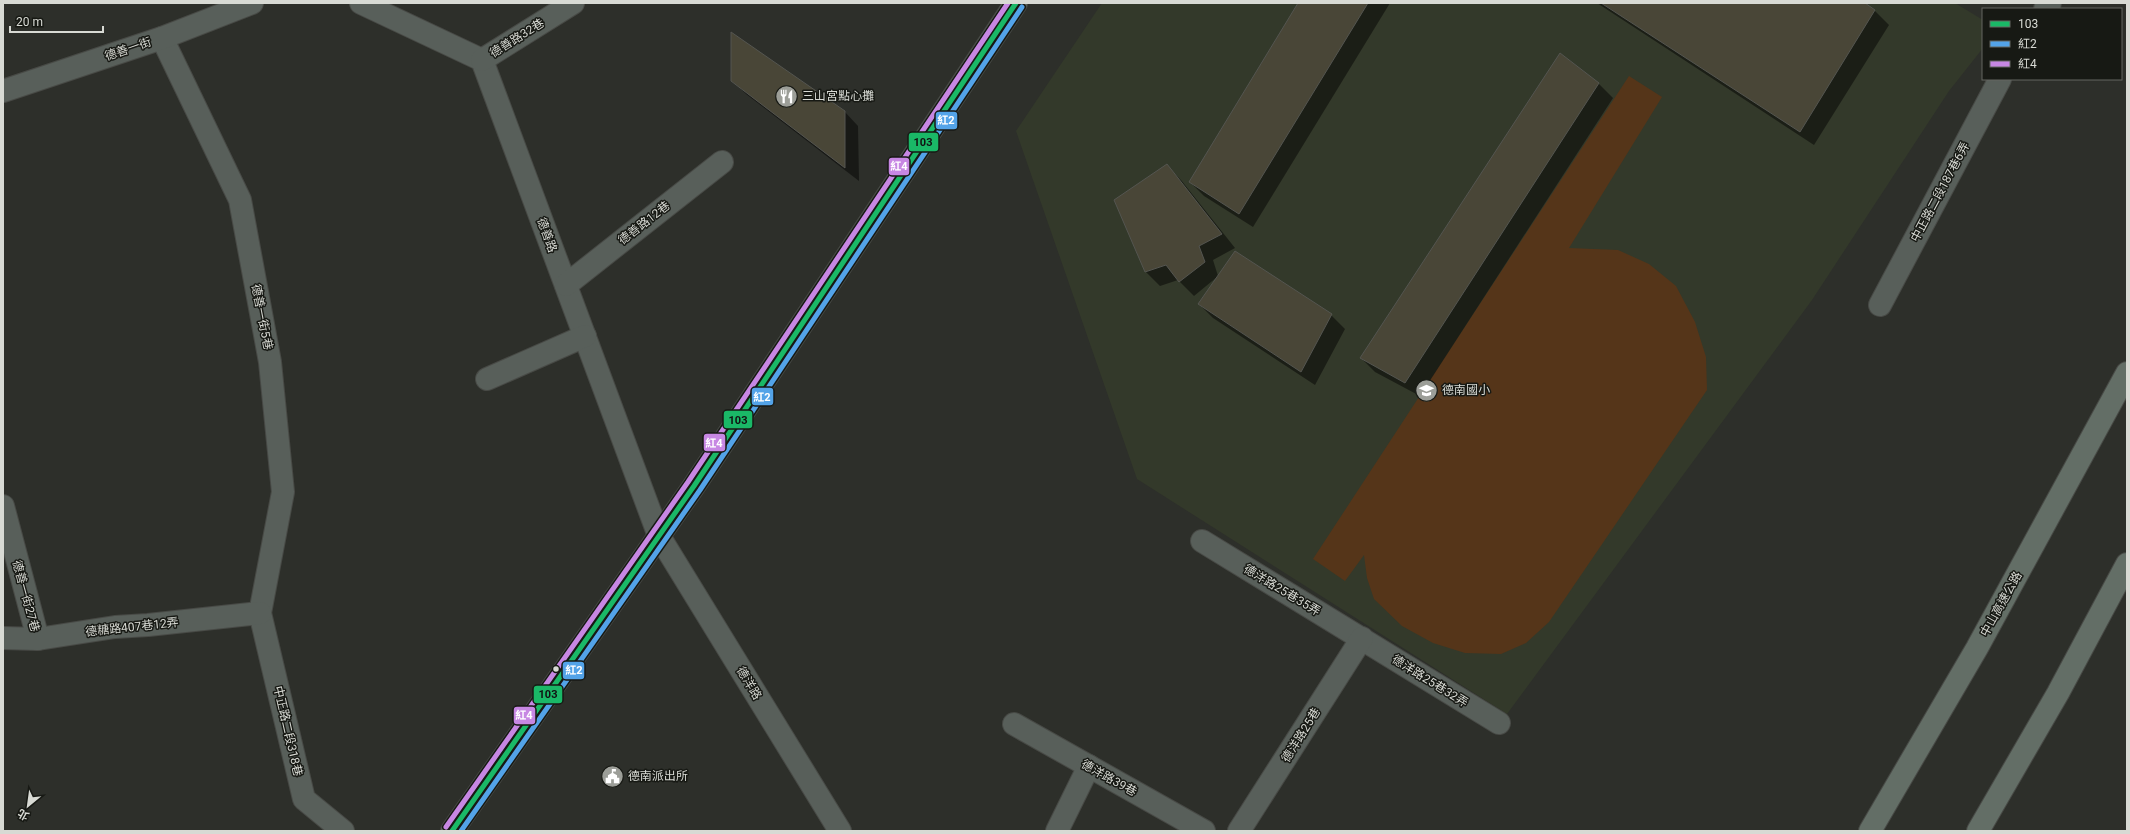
<svg xmlns="http://www.w3.org/2000/svg" width="2130" height="834" font-family="Roboto,'Noto Sans TC',sans-serif">
	<style>
		.built { fill: #33392a }
		.green { fill: #553519 }
		.shadow { fill: #0007 }
		.building { fill: #494637; stroke: #545550 }
		.lines { fill: none; stroke-linecap: round; stroke-linejoin: round }
		.minor-casing { stroke: #484a46; stroke-width: 24 }
		.major-casing { stroke: #484a46; stroke-width: 24 }
		.highway-casing { stroke: #484a46; stroke-width: 24 }
		.minor { stroke: #585f5a; stroke-width: 22 }
		.major { stroke: #5e6861; stroke-width: 22 }
		.highway { stroke: #636e66; stroke-width: 22 }
		.bus-1-casing { stroke: #171914; stroke-width: 8 }
		.bus-2-casing { stroke: #171914; stroke-width: 8 }
		.bus-3-casing { stroke: #171914; stroke-width: 8 }
		.bus-1 { stroke: #1ab867; stroke-width: 5 }
		.bus-2 { stroke: #53a3e8; stroke-width: 5 }
		.bus-3 { stroke: #c787e3; stroke-width: 5 }
		.bus-dot { fill: #d8dad4; stroke: #171914; stroke-width: 1.5 }
		.labels { text-anchor: middle; stroke-width: 3; stroke-linejoin: round; paint-order: stroke }
		.street-label { font-size: 12px; fill: #d8dad4; stroke: #171914 }
		.poi-label { font-size: 12px; fill: #d8dad4; stroke: #171914; text-anchor: start }
		.line-badge { stroke: #171914; stroke-width: 1.5 }
		.badge-label { font-size: 11px; text-anchor: middle; font-weight: bold; fill: #fff }
		.pale-badge-label { font-size: 11px; text-anchor: middle; font-weight: bold; fill: #111 }
	</style>
	<rect width="100%" height="100%" fill="#2d2f2a"/>
	<polygon class="built" points="1102,3 1955,3 1983,20 1983,48 1949,91 1812,300 1507,714 1137,479 1016,131"/>
	<polygon class="green" points="1629,76 1662,97 1569,248 1618,250 1649,264 1676,286 1695,322 1706,357 1707,390 1549,622 1526,643 1501,654 1465,653 1433,643 1402,626 1374,599 1367,578 1364,555 1345,581 1313,559"/>
	<g class="shadow">
		<polygon points="1300,3 1390,3 1253,227 1204,196 1190,182"/>
		<polygon points="1597,3 1863,3 1875,11 1889,25 1814,145"/>
		<polygon points="1561,54 1599,84 1613,98 1420,396 1375,372 1361,358"/>
		<polygon points="732,80 844,111 858,126 859,181 746,94"/>
		<polygon points="1167,166 1181,180 1235,248 1213,260 1218,276 1331,315 1345,329 1315,385 1213,318 1199,304 1217,277 1194,296 1178,280 1160,286 1146,272"/>
	</g>
	<g class="building">
		<polygon points="1298,3 1368,3 1239,214 1189,182"/>
		<polygon points="1601,3 1865,3 1875,10 1800,132"/>
		<polygon points="731,32 845,111 845,168 731,81"/>
		<polygon points="1560,53 1599,83 1405,383 1360,358"/>
		<polygon points="1167,164 1222,234 1199,246 1205,262 1179,282 1166,265 1145,272 1114,200"/>
		<polygon points="1235,251 1332,314 1301,372 1198,304"/>
	</g>
	<g class="lines">
		<defs>
			<g id="minor">
				<polyline points="361,3 482,60 659,536 840,831"/>
				<polyline points="2045,9 2050,3"/>
				<polyline points="162,38 240,200 270,362 283,492 260,613 304,799 343,831"/>
				<polyline points="482,60 573,3"/>
				<polyline points="3,91 162,38 252,3"/>
				<polyline points="566,285 722,162"/>
				<polyline points="1880,305 2000,79"/>
				<polyline points="487,379 585,336"/>
				<polyline points="3,506 38,639"/>
				<polyline points="1202,541 1499,723"/>
				<polyline points="3,638 38,639 115,627 148,625 260,613"/>
				<polyline points="1014,724 1204,831"/>
				<polyline points="1057,831 1089,766"/>
				<polyline points="1239,831 1362,638"/>
			</g>
			<polyline id="major" points="452,831 694,486 1016,3"/>
			<g id="highway">
				<polyline points="1870,831 1977,648 2127,373"/>
				<polyline points="1978,831 2058,693 2127,564"/>
			</g>
		</defs>
		<use href="#minor" class="minor-casing"/>
		<use href="#major" class="major-casing"/>
		<use href="#highway" class="highway-casing"/>
		<use href="#minor" class="minor"/>
		<use href="#major" class="major"/>
		<use href="#highway" class="highway"/>
		<defs>
			<polyline id="bus-1" points="452,831 694,486 1016,3"/>
			<polyline id="bus-2" points="461,831 700,490 1022,7"/>
			<polyline id="bus-3" points="446,827 688,482 1008,3"/>
		</defs>
		<use href="#bus-1" class="bus-1-casing"/>
		<use href="#bus-2" class="bus-2-casing"/>
		<use href="#bus-3" class="bus-3-casing"/>
		<use href="#bus-1" class="bus-1"/>
		<use href="#bus-2" class="bus-2"/>
		<use href="#bus-3" class="bus-3"/>
	</g>
	<defs>
		<symbol id="restaurant-disc" viewBox="-11 -11 22 22"><circle r="9.5" fill="#9c9e98" stroke="#171914"/><path d="M-5-6h1v4h1v-4h1v4h1v-4h1v5L-1.5 .5V6h-2V.5L-5-1ZM5-6V6H3V1.5H1.5Q1.5-4 5-6Z" fill="#fff"/></symbol>
		<symbol id="school-disc" viewBox="-11 -11 22 22"><circle r="9.5" fill="#9c9e98" stroke="#171914"/><path d="M0-5L7-2L0 1L-7-2ZM-4 1L0 2.5L4 1V4Q0 6-4 4Z" fill="#fff"/></symbol>
		<symbol id="civic-disc" viewBox="-11 -11 22 22"><circle r="9.5" fill="#9c9e98" stroke="#171914"/><path d="M-.6-6.5H3V-4.5H.6V-3L4-1V1h2V6H-6V1h2V-1L-.6-3ZM-1.2 2.5V6h2.4V2.5Z" fill="#fff"/></symbol>
	</defs>
	<g fill-rule="evenodd">
		<use href="#restaurant-disc" x="774" y="84" width="25" height="25"/>
		<use href="#school-disc" x="1414" y="378" width="25" height="25"/>
		<use href="#civic-disc" x="600" y="764" width="25" height="25"/>
	</g>
	<circle class="bus-dot" cx="556" cy="669" r="3.5"/>
	<g class="labels">
		<g class="street-label">
			<text transform="translate(517 38) rotate(-32)" y="4">德善路32巷</text>
			<text transform="translate(128 49) rotate(-19)" y="4">德善一街</text>
			<text transform="translate(1940 192) rotate(-62)" y="4">中正路二段187巷6弄</text>
			<text transform="translate(644 223) rotate(-38)" y="4">德善路12巷</text>
			<text transform="translate(547 235) rotate(70)" y="4">德善路</text>
			<text transform="translate(262 317) rotate(79)" y="4">德善一街5巷</text>
			<text transform="translate(1282 590) rotate(31)" y="4">德洋路25巷35弄</text>
			<text transform="translate(26 596) rotate(75)" y="4">德善一街27巷</text>
			<text transform="translate(2001 604) rotate(-61)" y="4">中山高速公路</text>
			<text transform="translate(132 627) rotate(-6)" y="4">德糖路407巷12弄</text>
			<text transform="translate(1430 681) rotate(32)" y="4">德洋路25巷32弄</text>
			<text transform="translate(749 683) rotate(59)" y="4">德洋路</text>
			<text transform="translate(288 731) rotate(77)" y="4">中正路二段318巷</text>
			<text transform="translate(1301 735) rotate(-58)" y="4">德洋路25巷</text>
			<text transform="translate(1109 778) rotate(29)" y="4">德洋路39巷</text>
		</g>
		<g class="poi-label">
			<text x="802" y="100">三山宮點心攤</text>
			<text x="1442" y="394">德南國小</text>
			<text x="628" y="780">德南派出所</text>
		</g>
	</g>
	<g class="line-badge">
		<rect x="935" y="111" width="23" height="19" rx="4" fill="#53a3e8"/>
		<rect x="908" y="132" width="31" height="20" rx="4" fill="#1ab867"/>
		<rect x="888" y="157" width="22" height="19" rx="4" fill="#c787e3"/>
		<rect x="751" y="387" width="23" height="19" rx="4" fill="#53a3e8"/>
		<rect x="723" y="410" width="30" height="19" rx="4" fill="#1ab867"/>
		<rect x="703" y="433" width="23" height="19" rx="4" fill="#c787e3"/>
		<rect x="562" y="661" width="23" height="19" rx="4" fill="#53a3e8"/>
		<rect x="533" y="685" width="30" height="19" rx="4" fill="#1ab867"/>
		<rect x="513" y="706" width="23" height="19" rx="4" fill="#c787e3"/>
	</g>
	<g class="badge-label">
		<text x="946" y="124">紅2</text>
		<text x="899" y="170">紅4</text>
		<text x="762" y="401">紅2</text>
		<text x="714" y="447">紅4</text>
		<text x="574" y="674">紅2</text>
		<text x="524" y="719">紅4</text>
	</g>
	<g class="pale-badge-label">
		<text x="923" y="146">103</text>
		<text x="738" y="424">103</text>
		<text x="548" y="698">103</text>
	</g>
	<rect width="2130" height="834" fill="none" stroke="#d8dad4" stroke-width="8"/>
	<rect x="1982" y="8" width="140" height="72" fill="#171914" stroke="#646661"/>
	<rect x="1990" y="21" width="20" height="6" fill="#1ab867" stroke="#646661"/>
	<text x="2018" y="28" font-size="12" fill="#d8dad4">103</text>
	<rect x="1990" y="41" width="20" height="6" fill="#53a3e8" stroke="#646661"/>
	<text x="2018" y="48" font-size="12" fill="#d8dad4">紅2</text>
	<rect x="1990" y="61" width="20" height="6" fill="#c787e3" stroke="#646661"/>
	<text x="2018" y="68" font-size="12" fill="#d8dad4">紅4</text>
	<g transform="translate(28 806) rotate(209)" stroke="#171914" stroke-width="3" paint-order="stroke">
	<path d="M0-3L7 15L0 10L-7 15Z" fill="#d8dad4"/>
	<text y="-6" font-size="11" font-weight="bold" text-anchor="middle" fill="#d8dad4">北</text>
	</g>
	<path d="M10 26v6h93v-6" fill="none" stroke="#d8dad4" stroke-width="2"/>
	<text x="16" y="26" font-size="12" fill="#d8dad4" stroke="#171914" stroke-width="3" paint-order="stroke">20 m</text>
</svg>
